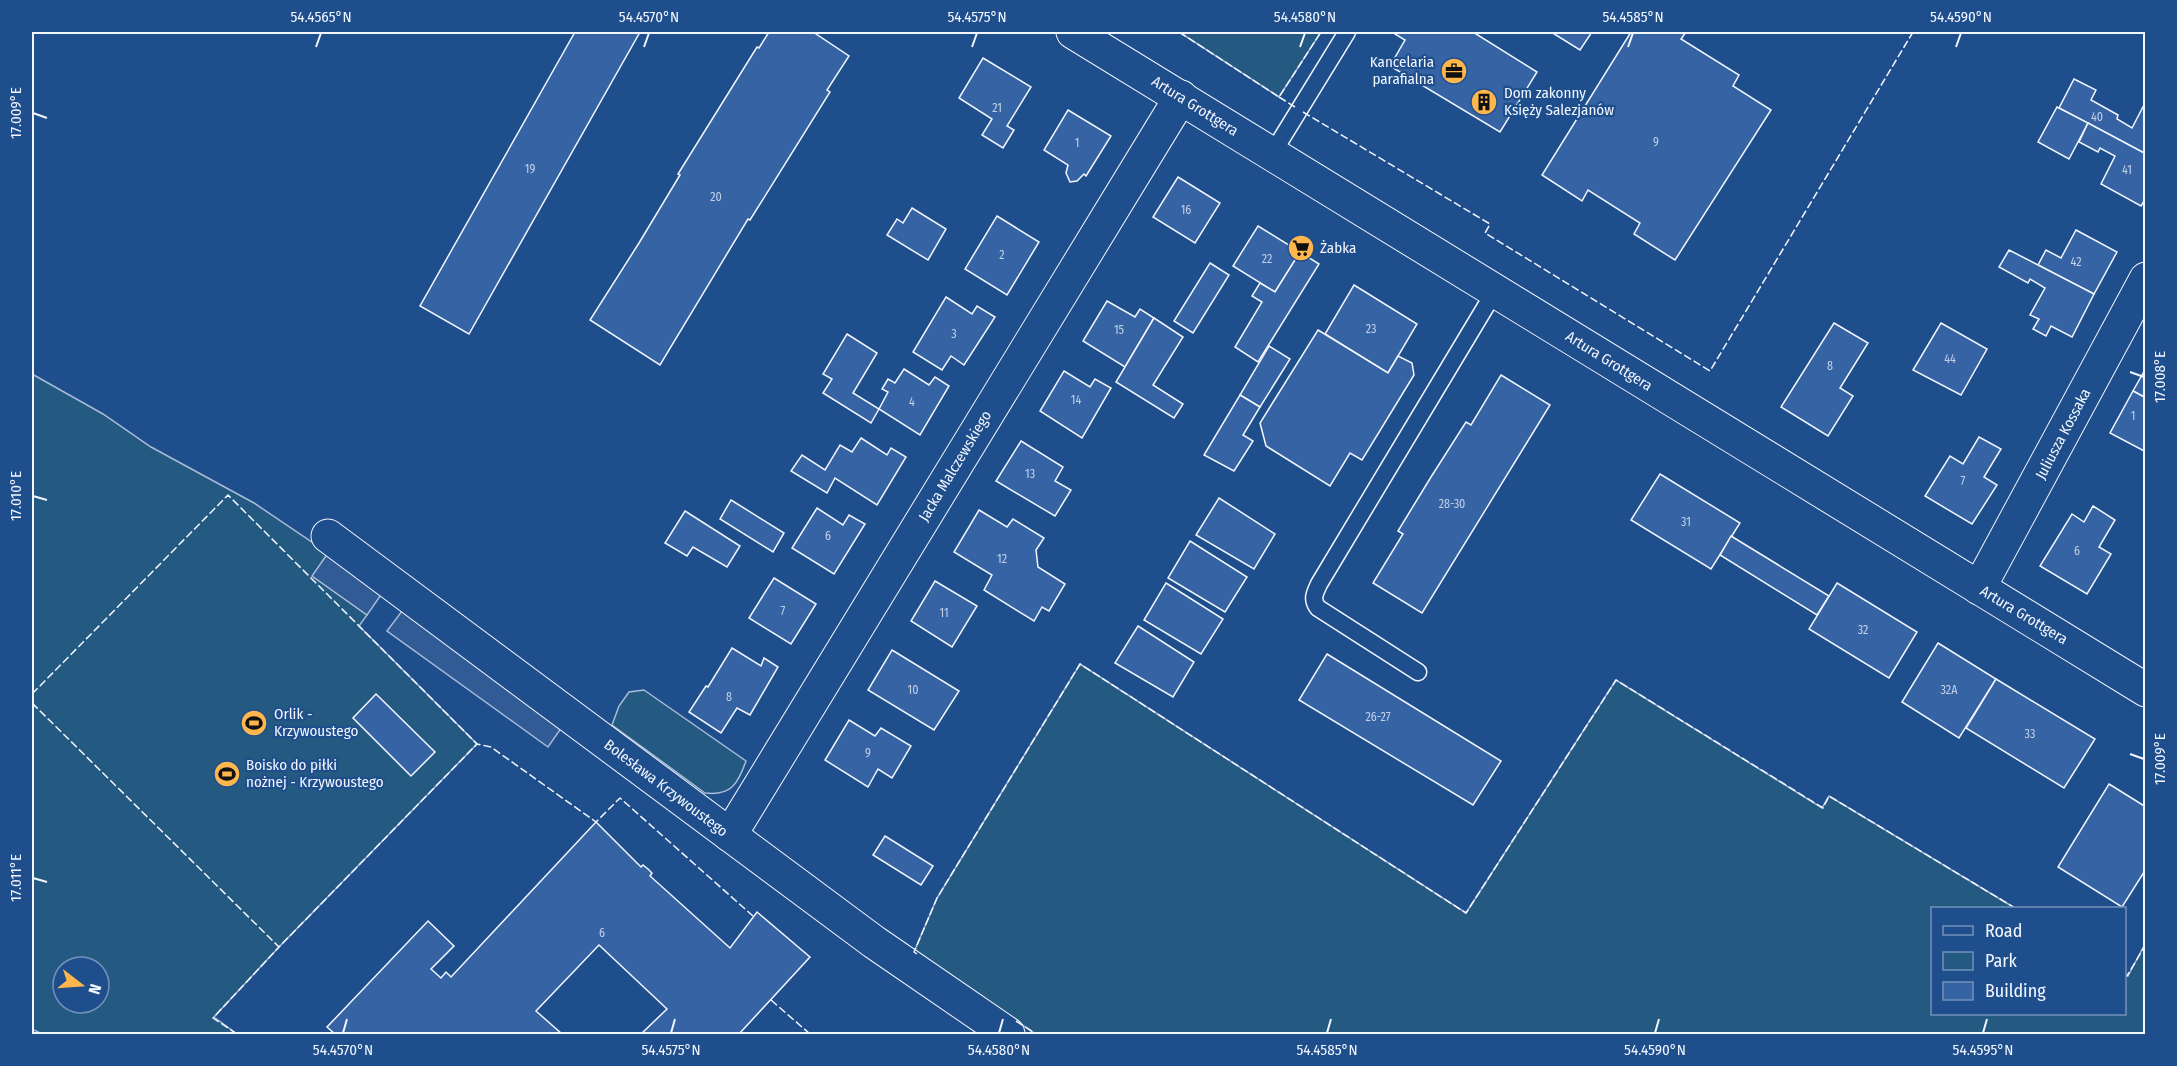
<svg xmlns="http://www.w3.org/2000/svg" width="2177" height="1066" font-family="'Fira Sans Condensed',sans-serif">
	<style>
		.green { fill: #245a82; stroke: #a8bbd7; stroke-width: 1.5; fill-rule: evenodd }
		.parking { fill: #305b95; stroke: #a8bbd7; stroke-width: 1.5 }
		.building { fill: #3563a3; stroke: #f2f6ff; stroke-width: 1.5 }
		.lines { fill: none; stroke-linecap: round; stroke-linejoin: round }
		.service-casing { stroke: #f2f6ff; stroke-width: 19 }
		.minor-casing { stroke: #f2f6ff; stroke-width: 35 }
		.service { stroke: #1f4e8c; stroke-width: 16 }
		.minor { stroke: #1f4e8c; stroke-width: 33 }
		.fence { stroke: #f2f6ff; stroke-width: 1.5; stroke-dasharray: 8 3; stroke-linecap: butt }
		.ticks { fill: none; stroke: #f2f6ff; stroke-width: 2 }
		.labels { text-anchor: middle; stroke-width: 4.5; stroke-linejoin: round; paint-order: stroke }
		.number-label { font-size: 12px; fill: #c3d1e8 }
		.poi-label { font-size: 15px; fill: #f2f6ff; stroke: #1f4e8c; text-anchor: start }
		.street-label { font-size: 15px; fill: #f2f6ff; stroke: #1f4e8c }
		.neatline { fill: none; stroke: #f2f6ff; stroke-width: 2 }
		.ticks-label { font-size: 15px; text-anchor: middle; fill: #f2f6ff }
	</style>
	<rect width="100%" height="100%" fill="#1f4e8c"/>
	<g class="green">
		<polygon points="1179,32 1321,32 1279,97"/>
		<path d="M32 374 103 414 151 447 254 503 328 553 313 576 367 615 359 626 477 744 279 947 214 1017 237 1034H42L32 1029ZM63 967H99V1003H63Z"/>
		<polygon points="1080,664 1466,913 1616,680 1822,808 1829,796 2015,908 1932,908 1932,1014 2124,1014 2125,974 2128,976 2145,944 2145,1034 1036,1034 914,952 937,898"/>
		<path d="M644 690 746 761C738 784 731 796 705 793L612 725 619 706 629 692Z"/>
	</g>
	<g class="parking">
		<polygon points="328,553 383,592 367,615 312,576"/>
		<polygon points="402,611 562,727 548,747 387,631"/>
	</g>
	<g class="building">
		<polygon points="575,32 640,32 469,334 420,306"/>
		<polygon points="769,32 813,32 849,56 827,90 830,92 750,220 748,219 660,365 590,320 639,243 680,175 678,174 757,47 759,48"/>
		<polygon points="1396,32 1473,32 1537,72 1500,132 1390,66 1405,40 1395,34"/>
		<polygon points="1551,32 1592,32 1580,50"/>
		<polygon points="1631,32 1686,32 1681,39 1739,75 1733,86 1771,110 1675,260 1634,234 1640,223 1588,190 1582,201 1542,175"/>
		<polygon points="983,58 1031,87 1007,126 1014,130 1003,148 982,135 992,119 959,98"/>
		<polygon points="2074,79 2096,90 2091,100 2118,115 2117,119 2132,128 2146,101 2146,154 2059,108"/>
		<polygon points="2057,107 2088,123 2069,159 2038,142"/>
		<polygon points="1068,110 1111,136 1086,176 1084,174 1077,181 1070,182 1066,173 1068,165 1044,150"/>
		<polygon points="2088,123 2146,154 2146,198 2141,206 2101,184 2115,156 2100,148 2098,152 2079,142"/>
		<polygon points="1178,177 1220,203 1195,243 1153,217"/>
		<polygon points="912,208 946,229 928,260 887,235 897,219 903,223"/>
		<polygon points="997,216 1039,242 1007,295 965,269"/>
		<polygon points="1258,226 1300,252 1275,292 1233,266"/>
		<polygon points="2076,230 2117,252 2094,294 2038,265 2046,250 2061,258"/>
		<polygon points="2009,250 2094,294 2072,337 2051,326 2046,336 2033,329 2039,319 2030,315 2045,288 2030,279 2028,283 1999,267"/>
		<polygon points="1300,252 1319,264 1258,362 1235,347 1262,302 1252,296 1260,283 1275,292"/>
		<polygon points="1210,263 1229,275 1193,333 1174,321"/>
		<polygon points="1354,285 1417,324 1388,373 1325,334"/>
		<polygon points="946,297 972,314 977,306 995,317 964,365 951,356 942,370 913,352"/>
		<polygon points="1107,301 1135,317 1140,309 1154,318 1125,367 1083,341"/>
		<polygon points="1154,318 1183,337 1153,385 1183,404 1174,418 1116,382"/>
		<polygon points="1834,323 1868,343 1840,388 1853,396 1828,436 1781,407"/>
		<polygon points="1941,323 1987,349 1961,395 1913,370"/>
		<polygon points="1318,330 1388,373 1398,356 1412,363 1414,375 1362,460 1350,453 1330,486 1266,446 1260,423"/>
		<polygon points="847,334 877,353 853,393 879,409 871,423 823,393 832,379 823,374"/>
		<polygon points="1269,346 1290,359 1260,407 1240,395"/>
		<polygon points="2146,368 2146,398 2133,391"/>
		<polygon points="904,369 929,385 935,377 949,386 920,435 879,409 888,392 882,389 888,379 895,383"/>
		<polygon points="1064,371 1090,387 1095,379 1111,388 1082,438 1040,411"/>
		<polygon points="1501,375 1550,405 1422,613 1373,583 1403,534 1398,531 1431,477 1466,422 1471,425"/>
		<polygon points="2133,391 2146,398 2146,452 2110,433"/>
		<polygon points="1240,395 1260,407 1243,435 1253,441 1234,471 1204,455"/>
		<polygon points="1979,437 2001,449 1984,477 1997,485 1972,524 1925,496 1950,456 1963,464"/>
		<polygon points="861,438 887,455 891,448 906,457 877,505 835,478 827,493 791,471 802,455 825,470 840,445 852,452"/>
		<polygon points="1021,441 1063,467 1055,481 1071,490 1055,516 996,481"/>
		<polygon points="1660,474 1740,523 1711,569 1631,520"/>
		<polygon points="1219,498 1275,534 1254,569 1196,535"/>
		<polygon points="731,500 784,533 773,552 720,519"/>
		<polygon points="2093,506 2115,520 2099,547 2111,554 2087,594 2040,566 2072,514 2084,522"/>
		<polygon points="817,508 843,525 849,515 865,524 834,574 792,548"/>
		<polygon points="979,510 1007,527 1013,519 1044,538 1036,550 1038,567 1065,584 1049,611 1042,607 1034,621 984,590 992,575 954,552"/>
		<polygon points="685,511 740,546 727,567 693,547 687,556 665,543"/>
		<polygon points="1731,536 1829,596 1817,615 1720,555"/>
		<polygon points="1190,541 1247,577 1225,612 1168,578"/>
		<polygon points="774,578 816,604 791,644 749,618"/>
		<polygon points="935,581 977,606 952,647 911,621"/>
		<polygon points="1166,583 1223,619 1201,654 1144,620"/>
		<polygon points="1837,583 1917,632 1889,678 1809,629"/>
		<polygon points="1138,626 1194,662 1173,697 1115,663"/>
		<polygon points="1938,643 1996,679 1959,738 1902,702"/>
		<polygon points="732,648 761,666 764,658 778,667 750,715 737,708 721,733 689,712 706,686 708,687"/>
		<polygon points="892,650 959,691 934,730 868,690"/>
		<polygon points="1327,654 1501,761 1473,805 1299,700"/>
		<polygon points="1996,679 2095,739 2064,788 1966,728"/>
		<polygon points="376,694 435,752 411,776 353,718"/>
		<polygon points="849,720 875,736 881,728 911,746 892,778 878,769 868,787 825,760"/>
		<polygon points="2109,784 2146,807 2146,869 2122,907 2058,867"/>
		<polygon points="596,822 641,867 643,865 648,869 652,873 650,876 730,948 757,912 810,957 739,1034 641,1034 667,1009 599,945 536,1011 562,1034 335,1034 327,1027 428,921 454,946 431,969 441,978 446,972 451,977"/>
		<polygon points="885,836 933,866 921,885 873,855"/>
	</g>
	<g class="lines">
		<defs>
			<g id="service">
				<polyline points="1272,154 1347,32"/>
				<path d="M1418 672 1318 608C1311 599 1315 593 1319 584L1495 291"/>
			</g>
			<g id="minor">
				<polyline points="1073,32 2146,690"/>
				<polyline points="328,536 874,942 1008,1034"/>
				<polyline points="1979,588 2146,279"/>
				<polyline points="730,835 1181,97"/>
			</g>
		</defs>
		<use href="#service" class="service-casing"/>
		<use href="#minor" class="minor-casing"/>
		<use href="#service" class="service"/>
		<use href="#minor" class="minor"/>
		<g class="fence">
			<polyline points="1179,32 1279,97 1321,32"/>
			<polyline points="1279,97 1295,107"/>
			<polyline points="1303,112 1490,224 1485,233 1710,371 1913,32"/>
			<polyline points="32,694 228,495 477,744 491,747 596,822 620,798 753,916"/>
			<polyline points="32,703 279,947 477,744"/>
			<polyline points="917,954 914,952 937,898 1080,664 1466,913 1616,680 1823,808 1829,796 2015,908"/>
			<polyline points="2124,974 2127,976 2146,944"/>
			<polyline points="771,1000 810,1034"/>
			<polyline points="1016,1021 1036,1034"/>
			<polyline points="237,1034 213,1018 279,947"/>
		</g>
	</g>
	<path class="ticks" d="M316 47 321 33M644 47 649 33M972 47 977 33M1300 47 1305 33M1628 47 1633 33M1956 47 1961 33M33 113 47 118M2130 372 2144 377M33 496 47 500M2130 754 2144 759M33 878 47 882M343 1033 347 1019M671 1033 675 1019M999 1033 1003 1019M1327 1033 1331 1019M1655 1033 1659 1019M1983 1033 1987 1019"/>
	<defs>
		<symbol id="office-disc" viewBox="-11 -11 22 22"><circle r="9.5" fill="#ffb74d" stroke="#1f4e8c"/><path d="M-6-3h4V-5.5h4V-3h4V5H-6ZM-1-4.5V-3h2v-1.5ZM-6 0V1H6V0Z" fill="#111"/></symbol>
		<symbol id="building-disc" viewBox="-11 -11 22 22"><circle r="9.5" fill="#ffb74d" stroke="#1f4e8c"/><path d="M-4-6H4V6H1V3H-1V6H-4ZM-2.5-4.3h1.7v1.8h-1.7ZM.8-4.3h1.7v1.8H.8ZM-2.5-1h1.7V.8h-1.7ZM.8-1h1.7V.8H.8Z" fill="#111"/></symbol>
		<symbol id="supermarket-disc" viewBox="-11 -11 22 22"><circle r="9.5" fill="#ffb74d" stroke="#1f4e8c"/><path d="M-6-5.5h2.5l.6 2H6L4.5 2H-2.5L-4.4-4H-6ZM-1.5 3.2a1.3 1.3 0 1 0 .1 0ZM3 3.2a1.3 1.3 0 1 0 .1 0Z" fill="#111"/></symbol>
		<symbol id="stadium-disc" viewBox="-11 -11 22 22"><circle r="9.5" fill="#ffb74d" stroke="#1f4e8c"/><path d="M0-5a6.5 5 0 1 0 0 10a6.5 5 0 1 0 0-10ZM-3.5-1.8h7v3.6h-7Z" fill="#111"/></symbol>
	</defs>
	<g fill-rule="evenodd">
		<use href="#office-disc" x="1439" y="56" width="30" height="30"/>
		<use href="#building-disc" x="1469" y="87" width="30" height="30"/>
		<use href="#supermarket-disc" x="1286" y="233" width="30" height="30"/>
		<use href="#stadium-disc" x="239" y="708" width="30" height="30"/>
		<use href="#stadium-disc" x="212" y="759" width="30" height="30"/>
	</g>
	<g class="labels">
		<g class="number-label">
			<text x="997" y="112">21</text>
			<text x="2097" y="121">40</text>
			<text x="1656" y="146">9</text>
			<text x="1077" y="147">1</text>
			<text x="530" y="173">19</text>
			<text x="2127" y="174">41</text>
			<text x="716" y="201">20</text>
			<text x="1186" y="214">16</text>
			<text x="1002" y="259">2</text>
			<text x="1267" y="263">22</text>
			<text x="2076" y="266">42</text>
			<text x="1371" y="333">23</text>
			<text x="1119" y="334">15</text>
			<text x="954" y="338">3</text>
			<text x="1950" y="363">44</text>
			<text x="1830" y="370">8</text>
			<text x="1076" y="404">14</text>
			<text x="912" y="406">4</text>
			<text x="2133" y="420">1</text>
			<text x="1030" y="478">13</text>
			<text x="1963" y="485">7</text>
			<text x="1452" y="508">28-30</text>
			<text x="1686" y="526">31</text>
			<text x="828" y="540">6</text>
			<text x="2077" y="555">6</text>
			<text x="1002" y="563">12</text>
			<text x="783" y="615">7</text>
			<text x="944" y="617">11</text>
			<text x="1863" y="634">32</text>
			<text x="913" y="694">10</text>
			<text x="1949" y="694">32A</text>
			<text x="729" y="701">8</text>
			<text x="1378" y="721">26-27</text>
			<text x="2030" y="738">33</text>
			<text x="868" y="757">9</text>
			<text x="602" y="937">6</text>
		</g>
		<g class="poi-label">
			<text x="1434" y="67" text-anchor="end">Kancelaria<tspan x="1434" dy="17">parafialna</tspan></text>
			<text x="1504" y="98">Dom zakonny<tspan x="1504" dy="17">Księży Salezjanów</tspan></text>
			<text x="1320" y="253">Żabka</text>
			<text x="274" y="719">Orlik -<tspan x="274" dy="17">Krzywoustego</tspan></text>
			<text x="246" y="770">Boisko do piłki<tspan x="246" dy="17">nożnej - Krzywoustego</tspan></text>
		</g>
		<g class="street-label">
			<text transform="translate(1195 106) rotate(32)" y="5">Artura Grottgera</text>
			<text transform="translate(1609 361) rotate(32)" y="5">Artura Grottgera</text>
			<text transform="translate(2063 434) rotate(-62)" y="5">Juliusza Kossaka</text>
			<text transform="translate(955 466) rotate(-59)" y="5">Jacka Malczewskiego</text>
			<text transform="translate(2024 615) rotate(31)" y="5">Artura Grottgera</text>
			<text transform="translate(666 788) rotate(37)" y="5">Bolesława Krzywoustego</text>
		</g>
	</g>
	<rect width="2177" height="1066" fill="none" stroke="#1f4e8c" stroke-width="66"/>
	<rect x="1931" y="907" width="195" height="108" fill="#1f4e8c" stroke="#7391ba" stroke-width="1.5"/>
	<rect x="1943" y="926" width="30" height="9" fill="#1f4e8c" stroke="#7391ba" stroke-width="1.5"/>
	<text x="1985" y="937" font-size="18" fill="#f2f6ff">Road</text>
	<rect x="1943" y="952" width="30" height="18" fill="#245a82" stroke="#7391ba" stroke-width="1.5"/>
	<text x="1985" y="967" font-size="18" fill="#f2f6ff">Park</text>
	<rect x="1943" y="982" width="30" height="18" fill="#3563a3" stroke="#7391ba" stroke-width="1.5"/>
	<text x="1985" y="997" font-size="18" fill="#f2f6ff">Building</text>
	<g transform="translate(81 985) rotate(107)"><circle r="28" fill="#1f4e8c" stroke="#7391ba" stroke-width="1.5"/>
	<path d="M0-4.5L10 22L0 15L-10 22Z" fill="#ffb74d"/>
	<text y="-9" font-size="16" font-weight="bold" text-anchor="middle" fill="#f2f6ff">N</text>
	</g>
	<rect x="33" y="33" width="2111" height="1000" class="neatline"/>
	<g class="ticks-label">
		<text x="321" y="22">54.4565°N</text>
		<text x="649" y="22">54.4570°N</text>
		<text x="977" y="22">54.4575°N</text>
		<text x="1305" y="22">54.4580°N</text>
		<text x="1633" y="22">54.4585°N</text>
		<text x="1961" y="22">54.4590°N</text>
		<text transform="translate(16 113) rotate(-90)" y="5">17.009°E</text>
		<text transform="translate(2160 377) rotate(-90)" y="5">17.008°E</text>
		<text transform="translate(16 496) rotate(-90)" y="5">17.010°E</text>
		<text transform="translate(2160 759) rotate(-90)" y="5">17.009°E</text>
		<text transform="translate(16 878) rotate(-90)" y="5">17.011°E</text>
		<text x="343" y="1055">54.4570°N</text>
		<text x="671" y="1055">54.4575°N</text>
		<text x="999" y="1055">54.4580°N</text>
		<text x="1327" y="1055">54.4585°N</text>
		<text x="1655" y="1055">54.4590°N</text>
		<text x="1983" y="1055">54.4595°N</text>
	</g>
</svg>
